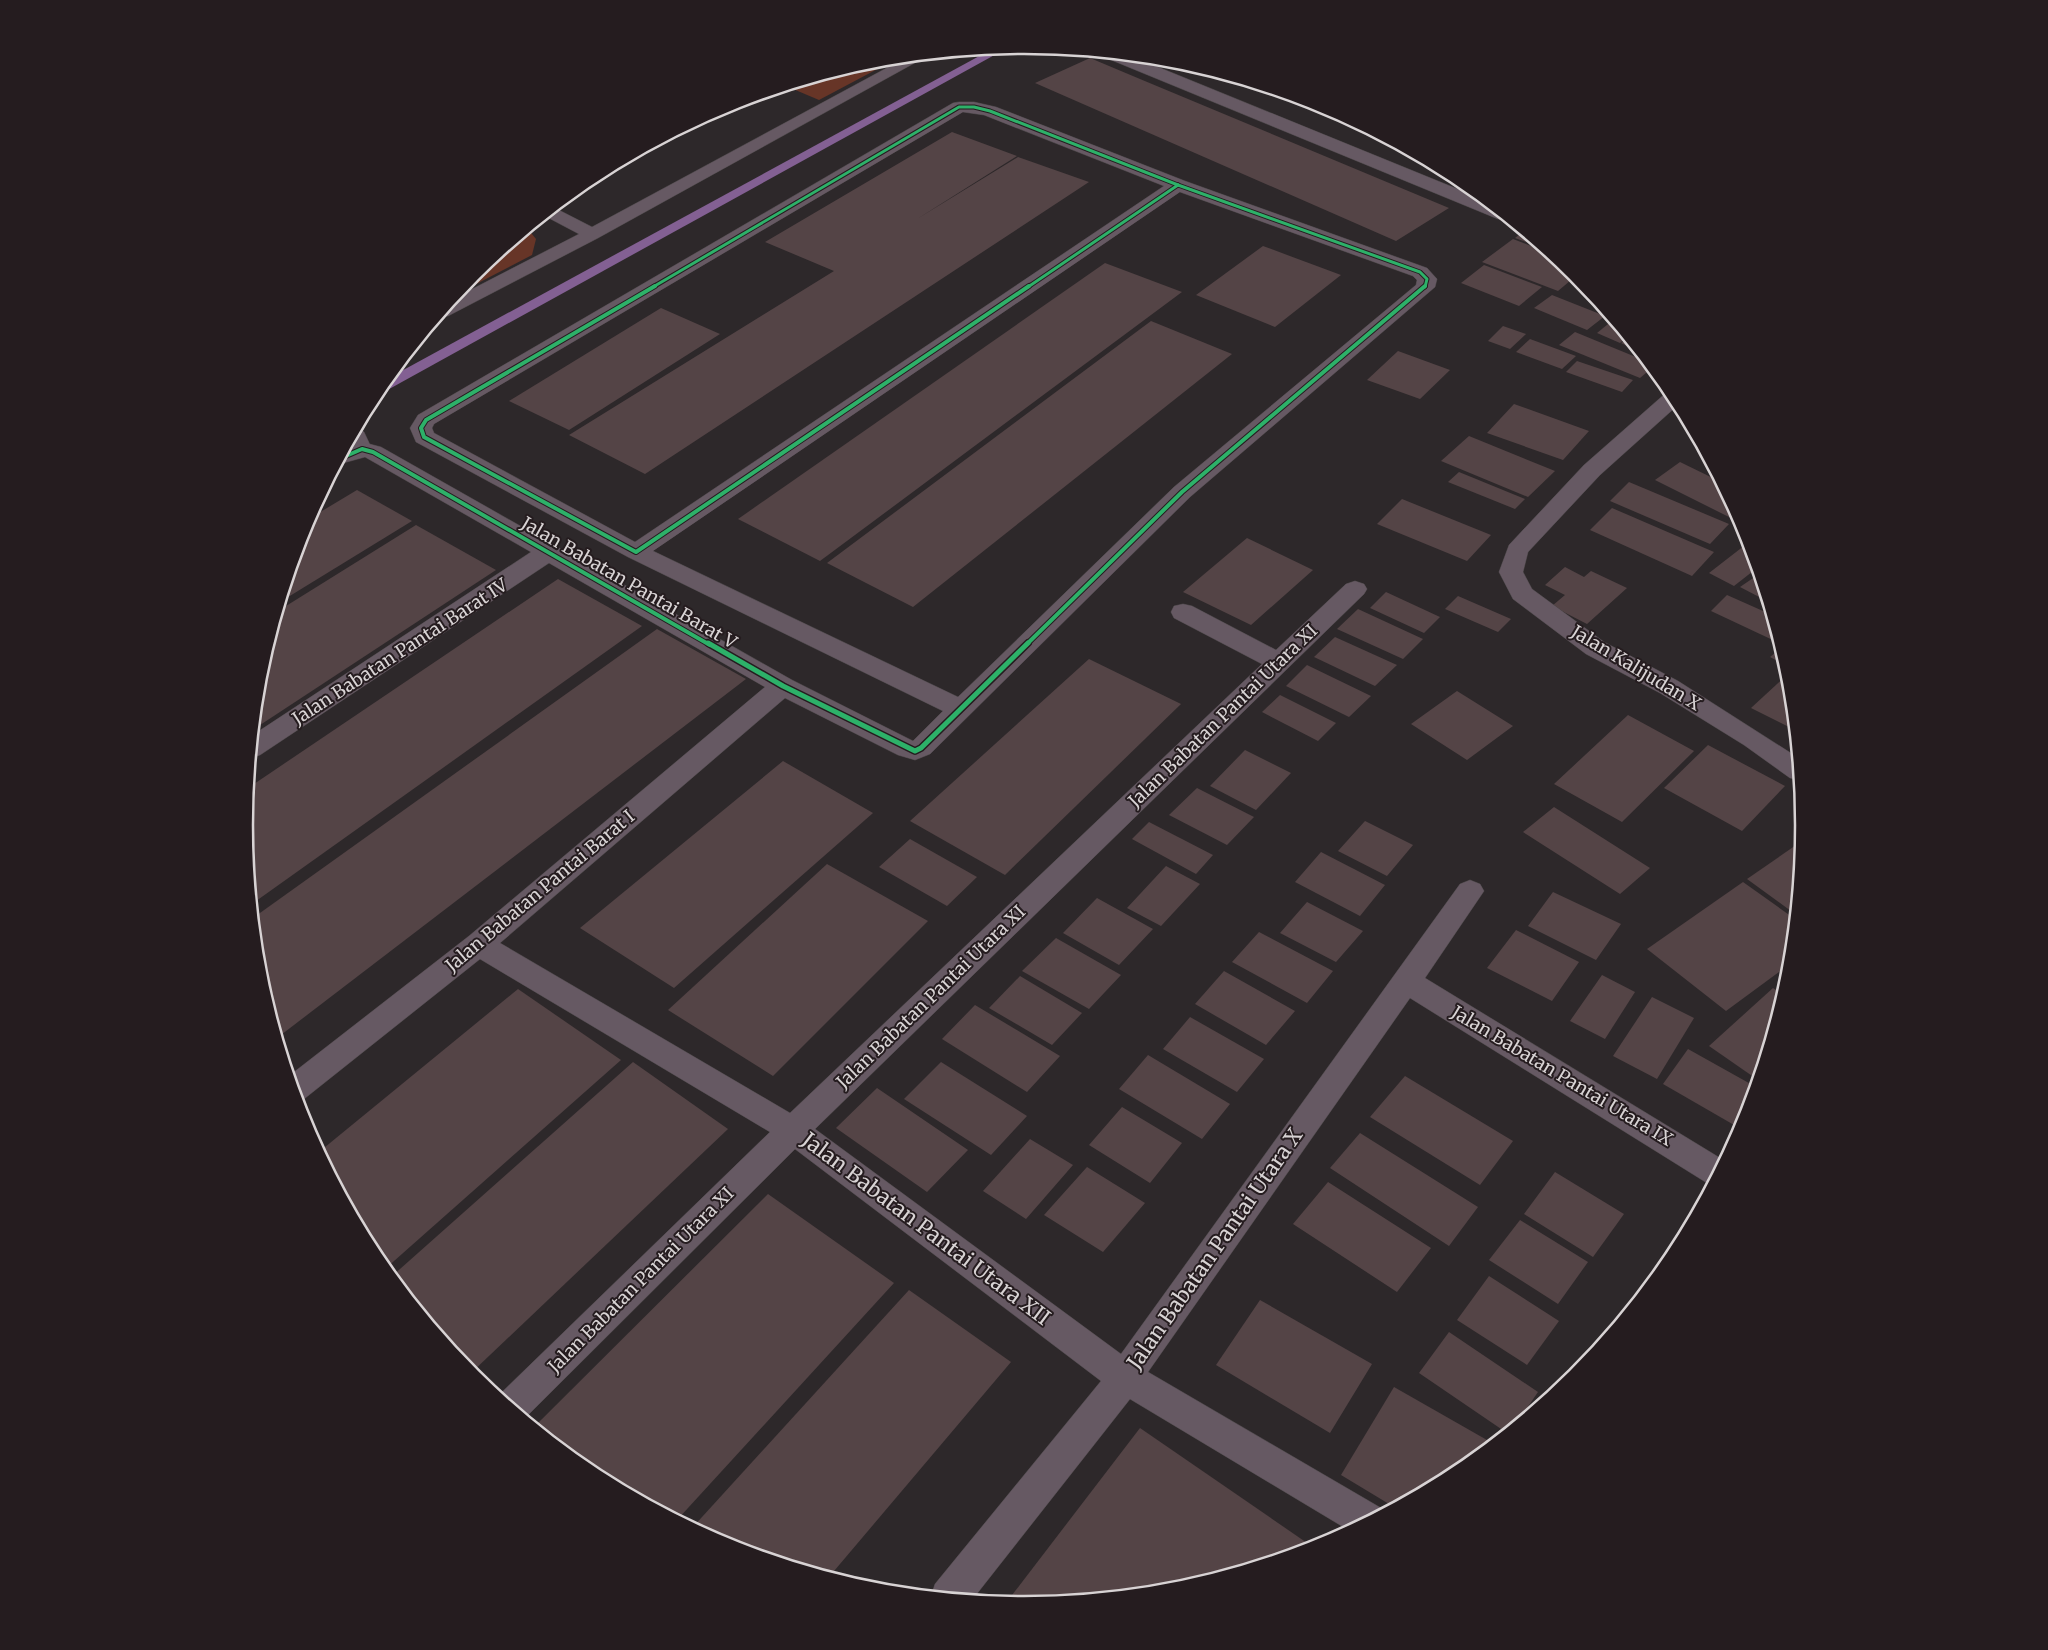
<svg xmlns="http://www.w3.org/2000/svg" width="2048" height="1650" font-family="Merriweather,serif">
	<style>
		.green { fill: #673527 }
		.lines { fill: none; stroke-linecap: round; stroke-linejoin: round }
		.stream { fill: #836093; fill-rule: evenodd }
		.building { fill: #544446 }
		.lane-casing { stroke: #484445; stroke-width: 1 }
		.street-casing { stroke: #484445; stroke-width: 1 }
		.lane { fill: #665963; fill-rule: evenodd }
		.street { fill: #665963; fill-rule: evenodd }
		.cycleway-far2-casing { stroke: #251c1f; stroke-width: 5 }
		.cycleway-far1-casing { stroke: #251c1f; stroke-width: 6 }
		.cycleway-casing { stroke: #251c1f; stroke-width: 8 }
		.cycleway-far2 { stroke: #2db169; stroke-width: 3 }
		.cycleway-far1 { stroke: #2db169; stroke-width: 4 }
		.cycleway { stroke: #2db169; stroke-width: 5 }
		.labels { text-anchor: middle; stroke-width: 4; stroke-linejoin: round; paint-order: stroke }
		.street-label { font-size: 18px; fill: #d8d3d4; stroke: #251c1f }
		.near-street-label { font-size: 21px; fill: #d8d3d4; stroke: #251c1f }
		.rim { fill: none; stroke: #d8d3d4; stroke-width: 2.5 }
	</style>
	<rect width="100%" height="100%" fill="#2d282a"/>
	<g class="green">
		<polygon points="900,57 819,100 786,86 872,60"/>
		<polygon points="527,228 536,239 532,255 455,295 473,273"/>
	</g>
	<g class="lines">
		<polygon class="stream" points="1009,47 382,393 375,393 385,380 994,48"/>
	</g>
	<g class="building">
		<polygon points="1090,58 1140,79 1449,208 1396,241 1035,83"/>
		<polygon points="952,132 1017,156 917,219 1018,157 1089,182 645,474 569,435 834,271 765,242"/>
		<polygon points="1421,157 1438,166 1435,168 1416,160"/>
		<polygon points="1445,170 1458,177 1462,180 1456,183 1436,174"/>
		<polygon points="1469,186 1483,198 1462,189"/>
		<polygon points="1524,231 1545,249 1515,238"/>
		<polygon points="1513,239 1550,253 1577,275 1558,291 1482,262"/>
		<polygon points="1263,246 1341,275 1275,327 1196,295"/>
		<polygon points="1105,263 1182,292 820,561 738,519"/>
		<polygon points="1484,265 1542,287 1519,306 1461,283"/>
		<polygon points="1552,295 1605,316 1587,330 1534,308"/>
		<polygon points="661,308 720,334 569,430 509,401"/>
		<polygon points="1613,320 1627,337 1620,343 1597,333"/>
		<polygon points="1151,321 1232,354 913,607 827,563"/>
		<polygon points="1503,326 1526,334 1510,349 1488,341"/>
		<polygon points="1575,332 1648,362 1653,367 1640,378 1559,345"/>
		<polygon points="1629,338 1634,345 1641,353 1621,343"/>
		<polygon points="1530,339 1576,356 1562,369 1516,352"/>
		<polygon points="1398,351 1450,370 1420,399 1367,380"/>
		<polygon points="1577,361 1633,380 1622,392 1566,372"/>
		<polygon points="1514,404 1589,431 1563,460 1487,433"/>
		<polygon points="1469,436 1555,471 1528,497 1441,461"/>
		<polygon points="1680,462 1721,482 1743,524 1655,480"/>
		<polygon points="1459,472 1525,499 1515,509 1448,482"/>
		<polygon points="1629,482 1729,524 1710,544 1610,501"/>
		<polygon points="357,490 412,521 280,602 307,520"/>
		<polygon points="1402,499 1491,535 1467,561 1377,524"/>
		<polygon points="1612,508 1714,552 1692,576 1590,530"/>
		<polygon points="416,525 496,570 254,729 259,673 278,611"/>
		<polygon points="1247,538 1313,570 1251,625 1183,592"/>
		<polygon points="1749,542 1757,568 1734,586 1709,573"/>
		<polygon points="1565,567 1584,577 1591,571 1627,588 1587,624 1552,606 1565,595 1545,585"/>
		<polygon points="1759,574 1766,597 1763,599 1740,587"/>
		<polygon points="558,579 642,626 252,904 244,825 248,788"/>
		<polygon points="1386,592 1440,617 1424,633 1370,608"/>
		<polygon points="1727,595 1772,615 1779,640 1777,642 1711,611"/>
		<polygon points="1458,596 1511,619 1498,632 1445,609"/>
		<polygon points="1358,609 1423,639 1403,659 1337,629"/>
		<polygon points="657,629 746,679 277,1038 259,977 253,918"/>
		<polygon points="1335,637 1397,665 1375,686 1314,657"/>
		<polygon points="1781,648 1787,666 1770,657"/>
		<polygon points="1089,659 1181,704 1005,875 910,821"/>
		<polygon points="1307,665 1371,696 1349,717 1286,686"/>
		<polygon points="1789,673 1795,730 1751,708"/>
		<polygon points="1457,691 1513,726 1467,760 1411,724"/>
		<polygon points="1280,695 1336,723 1318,741 1262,712"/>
		<polygon points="1628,715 1694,751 1622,822 1554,784"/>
		<polygon points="1708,745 1785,786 1742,831 1664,788"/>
		<polygon points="1245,750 1291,773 1256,810 1210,786"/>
		<polygon points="783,761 873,813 674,988 580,928"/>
		<polygon points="1197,788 1254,817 1227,845 1169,815"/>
		<polygon points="1554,807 1650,868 1620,894 1523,832"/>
		<polygon points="1365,821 1413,845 1387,876 1338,851"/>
		<polygon points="1149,822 1213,855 1196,874 1132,839"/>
		<polygon points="910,839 977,877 947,906 879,867"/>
		<polygon points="1799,843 1802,845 1795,914 1747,879"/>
		<polygon points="1321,852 1385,885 1360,916 1295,882"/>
		<polygon points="827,864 928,921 773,1076 668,1010"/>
		<polygon points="1166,866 1200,884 1161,926 1127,908"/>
		<polygon points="1743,882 1795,919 1790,964 1726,1011 1647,949"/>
		<polygon points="1553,892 1621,924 1596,960 1528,926"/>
		<polygon points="1097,898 1153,929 1119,965 1063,933"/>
		<polygon points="1307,902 1363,931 1336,962 1280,933"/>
		<polygon points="1516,930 1579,962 1552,1001 1487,968"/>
		<polygon points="1259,932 1333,971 1307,1003 1232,962"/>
		<polygon points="1056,938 1121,975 1089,1009 1022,971"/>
		<polygon points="1224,971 1295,1011 1266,1045 1195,1004"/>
		<polygon points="1602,975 1635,992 1605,1039 1570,1021"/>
		<polygon points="1020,976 1082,1013 1052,1045 989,1008"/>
		<polygon points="1773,988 1784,995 1758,1080 1709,1046"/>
		<polygon points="518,989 621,1060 385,1269 375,1258 319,1152"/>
		<polygon points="1652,997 1694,1018 1657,1079 1613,1056"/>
		<polygon points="975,1005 1060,1056 1027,1092 942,1039"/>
		<polygon points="1190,1017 1264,1059 1237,1092 1163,1049"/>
		<polygon points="1688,1049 1756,1087 1741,1129 1663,1084"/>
		<polygon points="1148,1055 1230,1104 1202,1139 1119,1089"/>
		<polygon points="633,1062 728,1129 470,1374 391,1277"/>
		<polygon points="941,1062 1027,1116 991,1155 904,1099"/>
		<polygon points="1405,1076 1513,1141 1480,1185 1370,1117"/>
		<polygon points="877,1088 968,1150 927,1192 836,1128"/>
		<polygon points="1122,1107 1182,1143 1150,1183 1089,1145"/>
		<polygon points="1360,1133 1478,1207 1449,1246 1330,1168"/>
		<polygon points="1030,1139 1073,1165 1026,1219 983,1191"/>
		<polygon points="1087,1167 1145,1203 1103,1252 1044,1215"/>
		<polygon points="1555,1172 1624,1214 1593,1257 1524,1214"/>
		<polygon points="1328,1182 1431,1248 1397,1292 1293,1224"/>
		<polygon points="768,1194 894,1283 677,1520 590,1473 534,1427"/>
		<polygon points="1520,1220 1588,1262 1558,1304 1489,1260"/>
		<polygon points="1489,1276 1559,1321 1527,1365 1457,1320"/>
		<polygon points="909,1290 1011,1362 829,1577 725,1546 692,1528"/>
		<polygon points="1260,1300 1372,1364 1330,1433 1216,1365"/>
		<polygon points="1449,1332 1538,1392 1514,1427 1507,1433 1419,1373"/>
		<polygon points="1394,1387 1494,1444 1457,1474 1394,1507 1341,1475"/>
		<polygon points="1140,1428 1310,1545 1306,1551 1176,1590 1024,1605 1006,1603"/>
	</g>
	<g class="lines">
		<defs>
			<g id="lane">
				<polygon points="929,55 598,238 448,316 437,317 451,300 579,234 543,215 553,207 592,227 907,57"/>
				<polygon points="357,427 364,432 372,449 369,453 362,455 355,453 349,442"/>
			</g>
			<g id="street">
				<polygon points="1102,53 1131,56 1487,201 1510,220 1498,219 1104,57"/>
				<path d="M959 102H974L996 107 1185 181 1427 268 1437 279 1435 287 1190 497 930 754 915 760 898 755 785 698 500 943 790 1113 1262 664 1174 618 1171 612 1174 606 1183 604 1192 606 1276 650 1346 584 1355 581 1364 584 1367 589 1364 594 815 1129 1121 1354 1460 884 1470 880 1480 884 1484 891 1425 978 1725 1161 1712 1185 1707 1183 1410 998 1148 1372 1381 1508 1383 1513 1350 1531 1130 1399 972 1600 931 1596 935 1584 1101 1381 795 1149 524 1419 498 1396 770 1132 480 959 304 1099 297 1101 289 1076 469 936 765 687 549 563 260 755 251 758 253 735 531 552 365 457 336 465 345 448 362 442 381 447 792 680 913 741 943 711 628 557 416 442 410 428 418 415 953 103ZM963 112 984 115 1164 186 635 542 434 433 432 428 434 424ZM1180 192 1413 276 1417 280 1416 285 1174 487 958 697 653 551Z"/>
				<polygon points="1672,391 1679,404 1600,475 1528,552 1523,572 1532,589 1604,642 1678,681 1797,757 1800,780 1790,778 1744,745 1660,693 1586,654 1513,599 1499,572 1509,545 1584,465 1667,392"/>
			</g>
		</defs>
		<use href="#lane" class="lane-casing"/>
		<use href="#street" class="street-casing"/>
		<use href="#lane" class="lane"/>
		<use href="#street" class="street"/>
		<defs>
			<g id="cycleway-far2">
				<polyline points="1178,185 1420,272 1427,279 1425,287"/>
				<polyline points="653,287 959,107 974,107 990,111 1178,185"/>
				<polyline points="1028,287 1178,185"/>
			</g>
			<g id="cycleway-far1">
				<polyline points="655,286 426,420 421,428 424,437 636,552 1029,286"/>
				<polyline points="339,459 362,449 373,452 710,645"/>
				<polyline points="1026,645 1182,492 1425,286"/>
			</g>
			<polyline id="cycleway" points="708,643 783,686 915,751 921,748 1028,643"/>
		</defs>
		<use href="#cycleway-far2" class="cycleway-far2-casing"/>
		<use href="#cycleway-far1" class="cycleway-far1-casing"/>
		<use href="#cycleway" class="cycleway-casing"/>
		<use href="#cycleway-far2" class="cycleway-far2"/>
		<use href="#cycleway-far1" class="cycleway-far1"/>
		<use href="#cycleway" class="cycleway"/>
	</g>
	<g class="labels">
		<g class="street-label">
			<text transform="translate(629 583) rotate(30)" y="6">Jalan Babatan Pantai Barat V</text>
			<text transform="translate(400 652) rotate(-33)" y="6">Jalan Babatan Pantai Barat IV</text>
			<text transform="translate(1636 668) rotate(31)" y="6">Jalan Kalijudan X</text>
			<text transform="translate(1223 716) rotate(-44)" y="6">Jalan Babatan Pantai Utara XI</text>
			<text transform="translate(540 891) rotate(-40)" y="6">Jalan Babatan Pantai Barat I</text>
			<text transform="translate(931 997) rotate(-44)" y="6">Jalan Babatan Pantai Utara XI</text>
			<text transform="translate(1562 1076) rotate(31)" y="6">Jalan Babatan Pantai Utara IX</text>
			<text transform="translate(641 1280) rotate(-45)" y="6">Jalan Babatan Pantai Utara XI</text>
		</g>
		<g class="near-street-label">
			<text transform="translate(926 1229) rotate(37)" y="7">Jalan Babatan Pantai Utara XII</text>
			<text transform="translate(1215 1249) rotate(-55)" y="7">Jalan Babatan Pantai Utara X</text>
		</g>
	</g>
	<path d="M0 0H2048V1650H0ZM253 825a771 771 0 1 1 1542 0a771 771 0 1 1-1542 0Z" fill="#251c1f" fill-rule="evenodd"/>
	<path class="rim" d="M253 825a771 771 0 1 1 1542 0a771 771 0 1 1-1542 0Z"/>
</svg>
